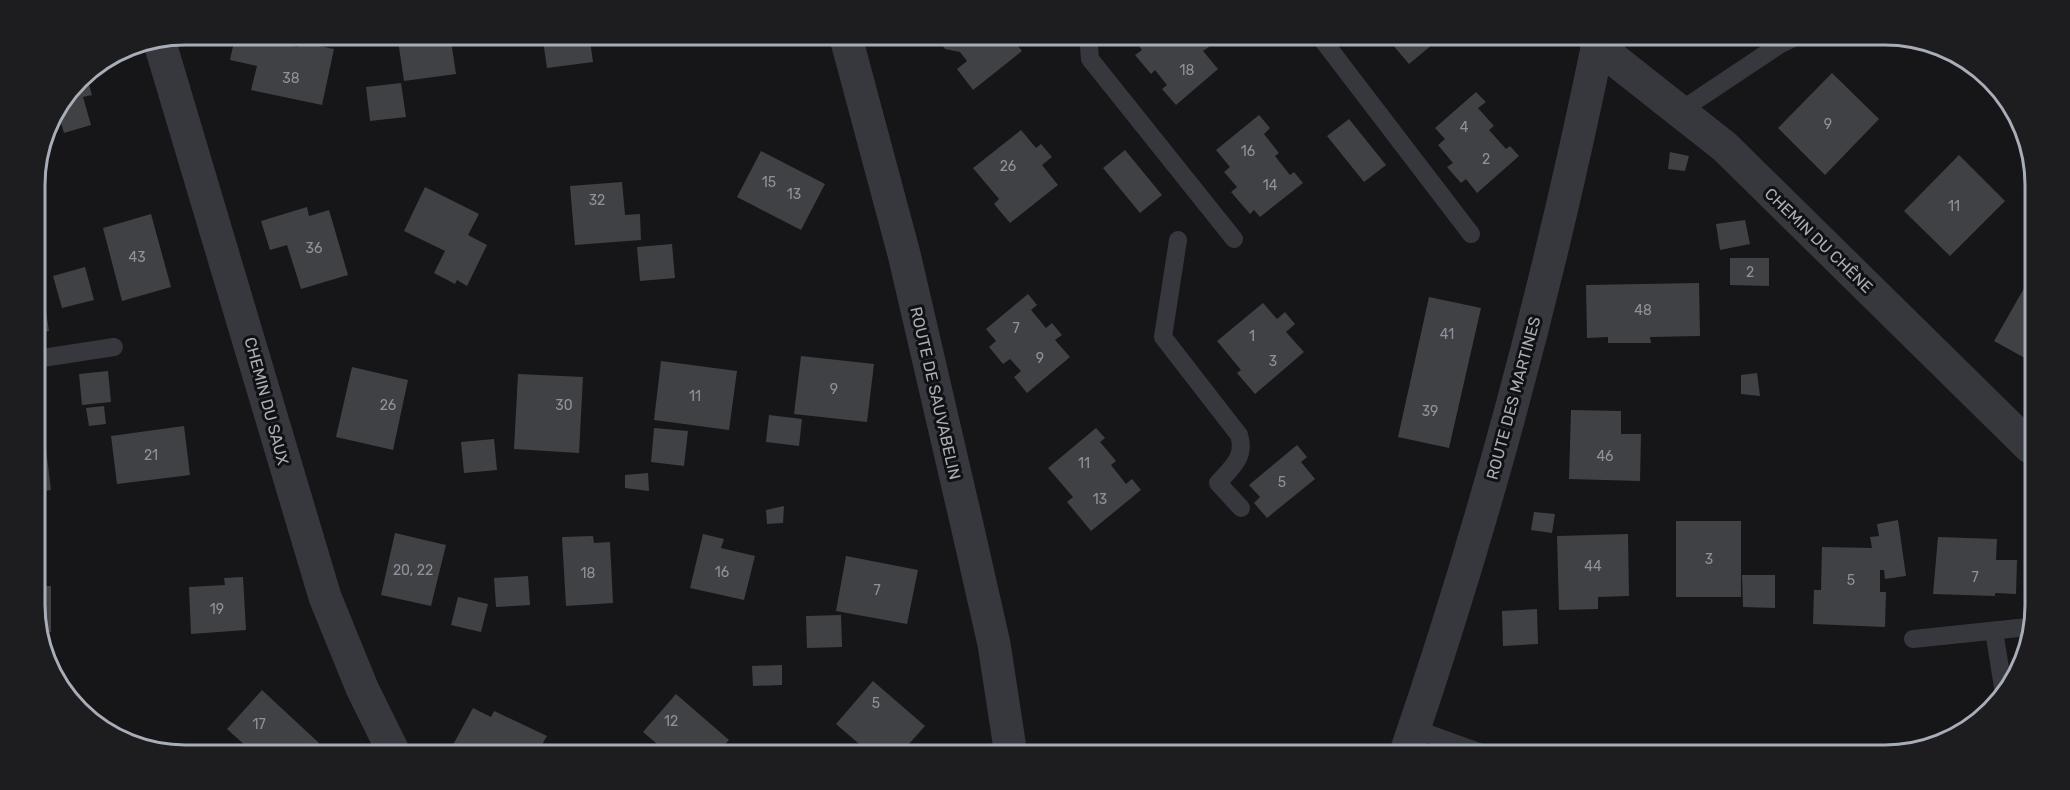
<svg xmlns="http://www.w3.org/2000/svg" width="2070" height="790" font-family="Rubik,sans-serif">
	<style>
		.building { fill: #404145 }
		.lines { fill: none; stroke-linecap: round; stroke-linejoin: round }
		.service { stroke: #37383d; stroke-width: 18 }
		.minor { stroke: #37383d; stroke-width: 33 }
		.labels { text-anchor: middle; stroke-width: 6; stroke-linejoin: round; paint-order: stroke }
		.number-label { font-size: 14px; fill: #8e929b }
		.street-label { font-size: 16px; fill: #a8adb8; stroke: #111113 }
		.rim { fill: none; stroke: #a8adb8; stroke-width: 3 }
	</style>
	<rect width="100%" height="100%" fill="#161618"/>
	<g class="building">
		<polygon points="397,34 450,34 456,74 404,81"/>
		<polygon points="542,34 589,34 593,62 547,68"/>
		<polygon points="725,34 740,34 736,41"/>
		<polygon points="934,34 1009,34 1022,51 973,90 957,69 967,61 960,52 945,49"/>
		<polygon points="1133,34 1187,34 1191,40 1198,34 1209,47 1203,51 1218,69 1176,105 1162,89 1167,85 1155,70 1151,74 1135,55 1142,50 1131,36"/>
		<polygon points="1398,34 1445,34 1409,64 1392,44 1400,37"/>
		<polygon points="235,37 298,47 300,42 334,49 322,105 251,90 257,66 230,60"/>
		<polygon points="1832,73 1879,119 1825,175 1778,128"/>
		<polygon points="87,78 92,95 83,97 91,125 64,133 57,109 79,81"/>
		<polygon points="401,83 406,117 370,121 366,87"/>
		<polygon points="1476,92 1486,102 1478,108 1494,126 1489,130 1506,149 1510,146 1519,156 1477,193 1466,179 1461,183 1447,167 1453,163 1438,145 1445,139 1435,128"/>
		<polygon points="1259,115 1270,128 1264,134 1279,153 1275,156 1290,175 1294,172 1303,183 1260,217 1254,210 1250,214 1231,192 1237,187 1224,172 1230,167 1216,150"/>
		<polygon points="1349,119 1386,165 1364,182 1327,136"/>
		<polygon points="1021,130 1036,148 1041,144 1052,157 1042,165 1058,185 1010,223 994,204 999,199 973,168"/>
		<polygon points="1125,150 1162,195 1140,213 1103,168"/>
		<polygon points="761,151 825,184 801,230 737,197"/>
		<polygon points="1670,152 1689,156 1685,171 1668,169"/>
		<polygon points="1959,155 2005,201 1950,256 1904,211"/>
		<polygon points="622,182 625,215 640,214 641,240 575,245 570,186"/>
		<polygon points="425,187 479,214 468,235 487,245 467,286 457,280 455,284 434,273 445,251 404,231"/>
		<polygon points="307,207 309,216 329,210 348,275 301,289 287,245 270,250 261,221"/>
		<polygon points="151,214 171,287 122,301 103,228"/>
		<polygon points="1745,220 1750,244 1720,250 1716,224"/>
		<polygon points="672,244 675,278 640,281 637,247"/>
		<polygon points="1730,258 1769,258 1769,286 1730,285"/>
		<polygon points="85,267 94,300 62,308 53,276"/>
		<polygon points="1699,283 1700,336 1650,337 1651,343 1608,343 1608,337 1587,338 1586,285"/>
		<polygon points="2027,283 2033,286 2032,362 1994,341"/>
		<polygon points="1028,294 1037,305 1031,310 1046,328 1052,323 1062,335 1055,340 1070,357 1027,393 1014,377 1021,371 1010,359 1003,364 989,347 996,341 986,329"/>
		<polygon points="1429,297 1481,308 1449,448 1398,437"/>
		<polygon points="44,298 49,331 36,333 36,300"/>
		<polygon points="1263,303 1277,319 1285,312 1295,324 1286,332 1304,352 1255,394 1237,373 1241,370 1217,341"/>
		<polygon points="801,356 874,364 867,422 794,414"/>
		<polygon points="661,361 737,371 729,430 654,420"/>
		<polygon points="352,367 408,380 393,450 336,437"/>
		<polygon points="108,371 111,402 82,405 79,374"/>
		<polygon points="1757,373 1760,396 1741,394 1741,375"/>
		<polygon points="518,374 583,377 579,453 514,449"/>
		<polygon points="104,406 106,424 89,426 86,408"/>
		<polygon points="1571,410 1621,411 1621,434 1641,434 1640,481 1569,479"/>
		<polygon points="769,415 802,419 799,446 766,442"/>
		<polygon points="184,426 190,475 117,484 111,436"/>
		<polygon points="654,428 688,431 684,466 651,462"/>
		<polygon points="1096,428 1105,438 1100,442 1116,461 1111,465 1126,484 1132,479 1141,490 1091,531 1067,502 1073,497 1048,468"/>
		<polygon points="494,439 497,470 464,473 461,442"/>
		<polygon points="45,440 51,490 37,492 36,441"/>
		<polygon points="1297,445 1307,457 1301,462 1315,479 1267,518 1254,503 1260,497 1249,485"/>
		<polygon points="648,473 649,491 625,488 625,475"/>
		<polygon points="784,506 783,523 767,524 766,510"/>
		<polygon points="1534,512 1555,514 1552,533 1531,530"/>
		<polygon points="1898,520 1906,576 1885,579 1884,570 1880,570 1880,592 1886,592 1885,627 1813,624 1814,590 1821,590 1822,547 1872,548 1870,537 1879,536 1877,524"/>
		<rect x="1676" y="521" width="65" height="76"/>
		<polygon points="395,533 446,545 431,606 381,595"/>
		<polygon points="703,534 724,539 721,548 755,556 744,600 690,588"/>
		<polygon points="1628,534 1629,596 1598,597 1598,609 1559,610 1557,536"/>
		<polygon points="593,536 594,543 610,542 613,603 566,606 562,537"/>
		<polygon points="1938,537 1997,539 1996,560 2017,560 2016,594 1995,593 1995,596 1933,594"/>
		<polygon points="846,556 918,570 907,624 836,611"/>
		<polygon points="1742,575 1775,575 1775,608 1743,607"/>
		<polygon points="528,576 530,605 496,607 494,578"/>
		<polygon points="243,577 246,630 191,634 189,587 225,585 224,578"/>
		<rect x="37" y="586" width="14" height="46"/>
		<polygon points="458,597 488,604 481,632 451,625"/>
		<polygon points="1537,609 1538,644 1503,646 1502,611"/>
		<polygon points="841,615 842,647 807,648 806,616"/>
		<polygon points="782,665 782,685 753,686 752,666"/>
		<polygon points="873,681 925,726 899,755 872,755 836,724"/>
		<polygon points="262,690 319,743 307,755 256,755 227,729"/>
		<polygon points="676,694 729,740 715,755 670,755 643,732"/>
		<polygon points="473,708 491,717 494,711 547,736 536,755 450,755 448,754"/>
	</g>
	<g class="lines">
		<g class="service">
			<polyline points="1088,34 1090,59 1234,239"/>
			<polyline points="1318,34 1471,234"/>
			<polyline points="1680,111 1779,45 1802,34"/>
			<path d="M1178 240 1163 337 1239 435C1246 457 1232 467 1218 483L1241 508"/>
			<polyline points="36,359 114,347"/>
			<polyline points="1994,631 2003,687"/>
			<polyline points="1913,639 2028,627"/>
			<polyline points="1415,729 1487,755"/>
		</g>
		<g class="minor">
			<polyline points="845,34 904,254 967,525 994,644 1011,755"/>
			<polyline points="159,40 325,597 362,688 395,755"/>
			<polyline points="1597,46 1725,147 2030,447"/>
			<path d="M1405 755C1486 520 1550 278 1600 34"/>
		</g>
	</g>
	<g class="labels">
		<g class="number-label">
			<text x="1187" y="75">18</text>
			<text x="291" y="83">38</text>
			<text x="1828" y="129">9</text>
			<text x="1464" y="132">4</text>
			<text x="1248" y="156">16</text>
			<text x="1486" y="164">2</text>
			<text x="1008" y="171">26</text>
			<text x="769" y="187">15</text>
			<text x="1270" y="190">14</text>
			<text x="794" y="199">13</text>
			<text x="597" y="205">32</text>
			<text x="1954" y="211">11</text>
			<text x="314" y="253">36</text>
			<text x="137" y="262">43</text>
			<text x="1750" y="277">2</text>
			<text x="1643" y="315">48</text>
			<text x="1016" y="333">7</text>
			<text x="1447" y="339">41</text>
			<text x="1252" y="341">1</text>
			<text x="1040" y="363">9</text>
			<text x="1273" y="366">3</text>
			<text x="834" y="394">9</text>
			<text x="695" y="401">11</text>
			<text x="388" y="410">26</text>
			<text x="564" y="410">30</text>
			<text x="1430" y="416">39</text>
			<text x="151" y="460">21</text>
			<text x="1605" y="461">46</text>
			<text x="1084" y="468">11</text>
			<text x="1282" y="487">5</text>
			<text x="1100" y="504">13</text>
			<text x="1709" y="564">3</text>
			<text x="1593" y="571">44</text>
			<text x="413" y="575">20, 22</text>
			<text x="722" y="577">16</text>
			<text x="588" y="578">18</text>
			<text x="1975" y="582">7</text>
			<text x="1851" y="585">5</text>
			<text x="877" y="595">7</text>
			<text x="217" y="614">19</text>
			<text x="876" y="708">5</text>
			<text x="671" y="726">12</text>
			<text x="259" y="729">17</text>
		</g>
		<g class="street-label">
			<text transform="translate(1819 240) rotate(44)" y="6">CHEMIN DU CHÊNE</text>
			<text transform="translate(936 393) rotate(77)" y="6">ROUTE DE SAUVABELIN</text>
			<text transform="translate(1513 398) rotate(-75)" y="6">ROUTE DES MARTINES</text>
			<text transform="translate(267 401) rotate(75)" y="6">CHEMIN DU SAUX</text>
		</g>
	</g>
	<path d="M0 0H2070V790H0ZM185 45H1885A140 140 0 0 1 2025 185V605A140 140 0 0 1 1885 745H185A140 140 0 0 1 45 605V185A140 140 0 0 1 185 45Z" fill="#1d1d20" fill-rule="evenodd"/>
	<path class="rim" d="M185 45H1885A140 140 0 0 1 2025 185V605A140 140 0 0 1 1885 745H185A140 140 0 0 1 45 605V185A140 140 0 0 1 185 45Z"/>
</svg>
